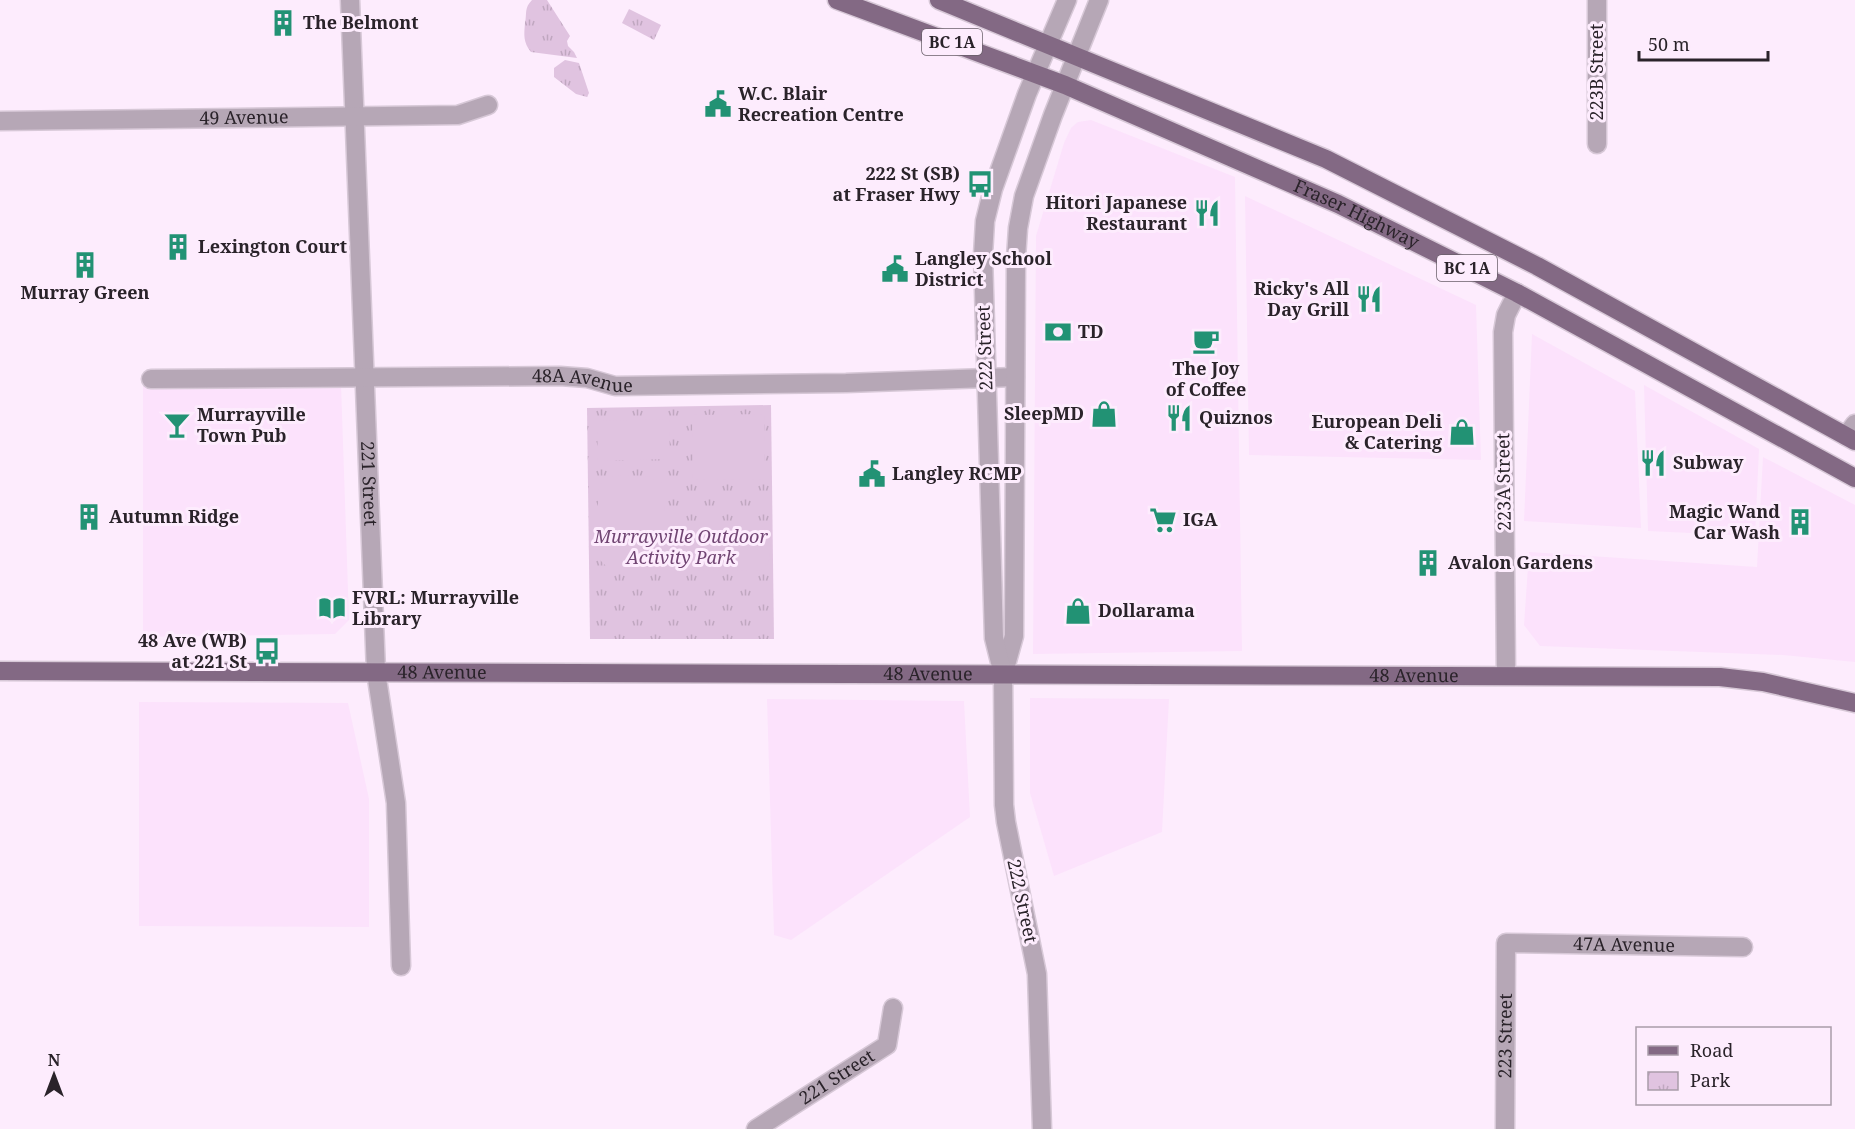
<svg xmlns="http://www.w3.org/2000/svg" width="1855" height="1129" font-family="'Noto Serif',serif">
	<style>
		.built { fill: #fce2fc }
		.park { fill: url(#park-tufts) }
		.pitch { fill: #e0c3e0 }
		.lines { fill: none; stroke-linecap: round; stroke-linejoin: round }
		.minor-casing { stroke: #d7c8d7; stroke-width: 21 }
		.major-casing { stroke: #d7c8d7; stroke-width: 21 }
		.minor { stroke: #b6a7b6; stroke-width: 18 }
		.major { stroke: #836984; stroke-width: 18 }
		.labels { text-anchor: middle; stroke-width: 6; stroke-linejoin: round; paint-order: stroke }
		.shield { fill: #fdecfd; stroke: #695f69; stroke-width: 1.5 }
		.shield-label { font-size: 16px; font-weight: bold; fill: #2a232a }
		.poi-label { font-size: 18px; font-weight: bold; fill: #2a232a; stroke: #fdecfd; text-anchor: start }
		.street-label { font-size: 18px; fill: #2a232a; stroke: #fdecfd }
		.park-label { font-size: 18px; font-style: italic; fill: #714573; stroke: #fdecfd }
	</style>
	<defs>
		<pattern id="park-tufts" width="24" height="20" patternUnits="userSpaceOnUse" patternTransform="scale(1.5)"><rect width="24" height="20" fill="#e0c3e0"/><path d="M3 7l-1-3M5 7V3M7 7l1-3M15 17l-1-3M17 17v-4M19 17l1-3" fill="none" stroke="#c0a7c0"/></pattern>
	</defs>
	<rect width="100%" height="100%" fill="#fdecfd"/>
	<g class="built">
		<polygon points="1091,120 1235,177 1242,651 1033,654 1036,236 1064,143 1071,128 1078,122"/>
		<polygon points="1245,196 1476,305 1481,460 1249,455"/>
		<polygon points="1532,334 1635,391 1641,528 1524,521"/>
		<polygon points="341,384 349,620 335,634 143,637 143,386"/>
		<polygon points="1644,385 1759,449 1755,536 1648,531"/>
		<polygon points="1763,457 1855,505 1855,662 1783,655 1540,646 1524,625 1529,552 1757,567"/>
		<polygon points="1030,698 1169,699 1162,832 1054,876 1030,793"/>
		<polygon points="767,699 964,701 970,817 791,940 774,935"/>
		<polygon points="139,702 348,703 369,799 369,927 139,926"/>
	</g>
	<g class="park">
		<path d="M532 0H547L570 36 567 41 568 46 574 52 577 58 531 52C523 42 524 35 525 23 527 13 524 8 532 0Z"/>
		<polygon points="629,9 661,25 654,40 622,23"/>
		<polygon points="565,60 579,63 589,93 587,97 576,94 554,77 554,68"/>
		<polygon points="771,405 774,639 590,639 587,408"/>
	</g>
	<g class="pitch">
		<polygon points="764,414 765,479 693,480 692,415"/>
		<polygon points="669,419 670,459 598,461 597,421"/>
		<polygon points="616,475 650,477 665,485 664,564 654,573 613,573 598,558 598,490 603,481"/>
		<path d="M683 523H757C772 529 772 551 768 564L759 571 682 570C679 569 675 568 673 565 668 557 671 532 677 525Z"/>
	</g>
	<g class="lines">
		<defs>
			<g id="minor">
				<path id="s1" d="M350 0 376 672 396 803 401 966"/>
				<polyline points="1597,0 1597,144"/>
				<path id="s2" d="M0 121 458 115 488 105"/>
				<path id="s3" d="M151 379 560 376 587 378 615 386 846 383 1015 377"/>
				<polyline points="1846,436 1855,424"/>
				<polyline points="1004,672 1014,636 1016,258 1018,228 1024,196 1053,115 1099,0"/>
				<polyline points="1506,675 1503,332 1506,315 1517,293"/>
				<path id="s4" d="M756 1129 887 1045 893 1008"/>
				<polyline points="1042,1129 1037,974 1006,822 1004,805 1003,674 994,638 983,255 985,221 993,189 1027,94 1067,0"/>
				<path id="s5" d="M1505 1129 1506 943 1743 947"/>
			</g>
			<g id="major">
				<path id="s6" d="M837 0 1065 85 1338 204 1517 293 1855 478"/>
				<polyline points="939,0 1326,159 1537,266 1855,441"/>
				<path id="s7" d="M0 671 1720 677 1763 682 1855 703"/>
			</g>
		</defs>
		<use href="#minor" class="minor-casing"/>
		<use href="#major" class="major-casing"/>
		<use href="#minor" class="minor"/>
		<use href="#major" class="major"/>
	</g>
	<defs>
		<symbol id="building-bare" viewBox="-9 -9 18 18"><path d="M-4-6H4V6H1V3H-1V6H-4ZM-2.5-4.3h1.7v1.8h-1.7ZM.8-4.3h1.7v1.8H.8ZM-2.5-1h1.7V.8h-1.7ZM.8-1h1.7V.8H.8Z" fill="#229274" stroke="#fdecfd" stroke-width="2.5" paint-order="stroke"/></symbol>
		<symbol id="civic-bare" viewBox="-9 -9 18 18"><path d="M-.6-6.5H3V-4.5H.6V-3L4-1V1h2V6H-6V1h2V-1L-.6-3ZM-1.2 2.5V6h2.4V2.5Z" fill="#229274" stroke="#fdecfd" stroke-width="2.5" paint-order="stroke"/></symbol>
		<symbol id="bus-bare" viewBox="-9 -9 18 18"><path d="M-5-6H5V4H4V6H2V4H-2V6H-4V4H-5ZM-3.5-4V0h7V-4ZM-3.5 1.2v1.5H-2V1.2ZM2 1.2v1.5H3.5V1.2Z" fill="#229274" stroke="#fdecfd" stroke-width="2.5" paint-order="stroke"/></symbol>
		<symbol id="restaurant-bare" viewBox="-9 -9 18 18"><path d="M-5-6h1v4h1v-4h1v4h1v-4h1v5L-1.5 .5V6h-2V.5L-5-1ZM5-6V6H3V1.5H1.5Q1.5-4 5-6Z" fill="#229274" stroke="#fdecfd" stroke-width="2.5" paint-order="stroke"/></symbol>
		<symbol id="bank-bare" viewBox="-9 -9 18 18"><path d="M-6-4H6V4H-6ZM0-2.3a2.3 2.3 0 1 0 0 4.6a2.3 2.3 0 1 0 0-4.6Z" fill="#229274" stroke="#fdecfd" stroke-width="2.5" paint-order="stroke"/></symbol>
		<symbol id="cafe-bare" viewBox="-9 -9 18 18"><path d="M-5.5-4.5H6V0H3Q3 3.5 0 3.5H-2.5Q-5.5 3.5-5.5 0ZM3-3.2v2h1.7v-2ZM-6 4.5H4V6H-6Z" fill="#229274" stroke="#fdecfd" stroke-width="2.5" paint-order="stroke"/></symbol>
		<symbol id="shop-bare" viewBox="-9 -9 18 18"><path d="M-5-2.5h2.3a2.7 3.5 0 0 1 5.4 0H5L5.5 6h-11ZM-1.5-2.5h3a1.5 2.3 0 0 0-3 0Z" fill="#229274" stroke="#fdecfd" stroke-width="2.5" paint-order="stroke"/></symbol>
		<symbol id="bar-bare" viewBox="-9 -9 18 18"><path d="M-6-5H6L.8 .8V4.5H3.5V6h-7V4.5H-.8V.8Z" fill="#229274" stroke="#fdecfd" stroke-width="2.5" paint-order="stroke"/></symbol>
		<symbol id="supermarket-bare" viewBox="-9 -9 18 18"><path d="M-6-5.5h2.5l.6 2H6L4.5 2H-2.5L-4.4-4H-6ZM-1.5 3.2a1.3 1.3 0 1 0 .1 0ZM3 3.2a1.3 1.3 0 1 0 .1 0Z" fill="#229274" stroke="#fdecfd" stroke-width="2.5" paint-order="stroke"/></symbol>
		<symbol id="library-bare" viewBox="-9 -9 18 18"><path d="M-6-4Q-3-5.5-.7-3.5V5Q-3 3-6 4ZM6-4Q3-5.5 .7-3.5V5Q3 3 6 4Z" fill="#229274" stroke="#fdecfd" stroke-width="2.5" paint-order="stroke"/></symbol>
	</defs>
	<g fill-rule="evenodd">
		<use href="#building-bare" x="264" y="4" width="38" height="38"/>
		<use href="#civic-bare" x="699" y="85" width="38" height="38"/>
		<use href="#bus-bare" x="961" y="165" width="38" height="38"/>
		<use href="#restaurant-bare" x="1188" y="194" width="38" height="38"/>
		<use href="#building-bare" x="159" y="228" width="38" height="38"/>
		<use href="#building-bare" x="66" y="246" width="38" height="38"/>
		<use href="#civic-bare" x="876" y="250" width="38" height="38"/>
		<use href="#restaurant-bare" x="1350" y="280" width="38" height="38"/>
		<use href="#bank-bare" x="1039" y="313" width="38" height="38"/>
		<use href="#cafe-bare" x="1187" y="322" width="38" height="38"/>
		<use href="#shop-bare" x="1085" y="395" width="38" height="38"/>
		<use href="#restaurant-bare" x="1160" y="399" width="38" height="38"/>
		<use href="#bar-bare" x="158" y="406" width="38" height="38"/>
		<use href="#shop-bare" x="1443" y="413" width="38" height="38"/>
		<use href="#restaurant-bare" x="1634" y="444" width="38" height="38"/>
		<use href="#civic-bare" x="853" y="455" width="38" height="38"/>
		<use href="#building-bare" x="70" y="498" width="38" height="38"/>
		<use href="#supermarket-bare" x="1144" y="501" width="38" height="38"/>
		<use href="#building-bare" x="1781" y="503" width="38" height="38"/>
		<use href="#building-bare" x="1409" y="544" width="38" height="38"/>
		<use href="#library-bare" x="313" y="589" width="38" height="38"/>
		<use href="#shop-bare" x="1059" y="592" width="38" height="38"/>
		<use href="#bus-bare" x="248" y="632" width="38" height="38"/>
	</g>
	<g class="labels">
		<g class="shield">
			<rect x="922" y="29" width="60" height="26" rx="4.5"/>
			<rect x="1437" y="255" width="60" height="26" rx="4.5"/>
		</g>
		<g class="shield-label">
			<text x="952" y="48">BC 1A</text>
			<text x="1467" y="274">BC 1A</text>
		</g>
		<g class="poi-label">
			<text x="303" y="29">The Belmont</text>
			<text x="738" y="100">W.C. Blair<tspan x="738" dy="21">Recreation Centre</tspan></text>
			<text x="960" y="180" text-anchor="end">222 St (SB)<tspan x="960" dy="21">at Fraser Hwy</tspan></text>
			<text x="1187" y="209" text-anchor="end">Hitori Japanese<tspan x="1187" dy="21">Restaurant</tspan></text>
			<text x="198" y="253">Lexington Court</text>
			<text x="915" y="265">Langley School<tspan x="915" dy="21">District</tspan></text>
			<text x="1349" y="295" text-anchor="end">Ricky's All<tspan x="1349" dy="21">Day Grill</tspan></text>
			<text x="85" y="299" text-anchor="middle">Murray Green</text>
			<text x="1078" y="338">TD</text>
			<text x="1206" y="375" text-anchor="middle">The Joy<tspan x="1206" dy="21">of Coffee</tspan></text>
			<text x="1084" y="420" text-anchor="end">SleepMD</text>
			<text x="197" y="421">Murrayville<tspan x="197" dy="21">Town Pub</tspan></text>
			<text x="1199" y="424">Quiznos</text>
			<text x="1442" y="428" text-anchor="end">European Deli<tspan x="1442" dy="21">&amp; Catering</tspan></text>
			<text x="1673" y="469">Subway</text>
			<text x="892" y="480">Langley RCMP</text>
			<text x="1780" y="518" text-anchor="end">Magic Wand<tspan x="1780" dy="21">Car Wash</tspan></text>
			<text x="109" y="523">Autumn Ridge</text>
			<text x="1183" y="526">IGA</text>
			<text x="1448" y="569">Avalon Gardens</text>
			<text x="352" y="604">FVRL: Murrayville<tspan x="352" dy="21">Library</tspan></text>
			<text x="1098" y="617">Dollarama</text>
			<text x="247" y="647" text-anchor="end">48 Ave (WB)<tspan x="247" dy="21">at 221 St</tspan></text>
		</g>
		<g class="street-label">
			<text transform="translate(1597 72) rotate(-90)" y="6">223B Street</text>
			<text dy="6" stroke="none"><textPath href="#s2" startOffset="244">49 Avenue</textPath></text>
			<text dy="6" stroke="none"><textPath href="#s6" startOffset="562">Fraser Highway</textPath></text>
			<text transform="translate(985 348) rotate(-92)" y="6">222 Street</text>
			<text dy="6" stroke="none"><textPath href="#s3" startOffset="432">48A Avenue</textPath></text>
			<text transform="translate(1504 482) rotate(-91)" y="6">223A Street</text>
			<text dy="6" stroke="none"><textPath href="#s1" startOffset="484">221 Street</textPath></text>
			<text dy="6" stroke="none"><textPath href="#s7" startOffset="442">48 Avenue</textPath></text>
			<text dy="6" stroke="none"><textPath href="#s7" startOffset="928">48 Avenue</textPath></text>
			<text dy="6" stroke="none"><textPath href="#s7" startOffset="1414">48 Avenue</textPath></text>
			<text transform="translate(1022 901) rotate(78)" y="6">222 Street</text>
			<text dy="6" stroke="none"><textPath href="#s5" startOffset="304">47A Avenue</textPath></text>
			<text dy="6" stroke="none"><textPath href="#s5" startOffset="93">223 Street</textPath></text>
			<text dy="6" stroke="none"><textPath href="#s4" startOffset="96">221 Street</textPath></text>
		</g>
		<g class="park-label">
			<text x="681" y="543">Murrayville Outdoor<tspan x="681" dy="21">Activity Park</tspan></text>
		</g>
	</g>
	<rect x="1636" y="1027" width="195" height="78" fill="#fdecfd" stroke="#a99ca9" stroke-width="1.5"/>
	<rect x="1648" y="1046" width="30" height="9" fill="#836984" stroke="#a99ca9" stroke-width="1.5"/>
	<text x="1690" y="1057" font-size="18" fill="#2a232a">Road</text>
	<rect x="1648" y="1072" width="30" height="18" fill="url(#park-tufts)" stroke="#a99ca9" stroke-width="1.5"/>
	<text x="1690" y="1087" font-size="18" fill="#2a232a">Park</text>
	<g transform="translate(54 1075)" stroke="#fdecfd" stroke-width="4.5" paint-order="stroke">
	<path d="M0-4.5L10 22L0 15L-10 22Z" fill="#2a232a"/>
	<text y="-9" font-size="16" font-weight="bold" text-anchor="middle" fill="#2a232a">N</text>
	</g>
	<path d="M1639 51v9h129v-9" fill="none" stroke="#2a232a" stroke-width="3"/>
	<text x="1648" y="51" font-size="18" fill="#2a232a" stroke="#fdecfd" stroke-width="4.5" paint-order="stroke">50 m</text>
</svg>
